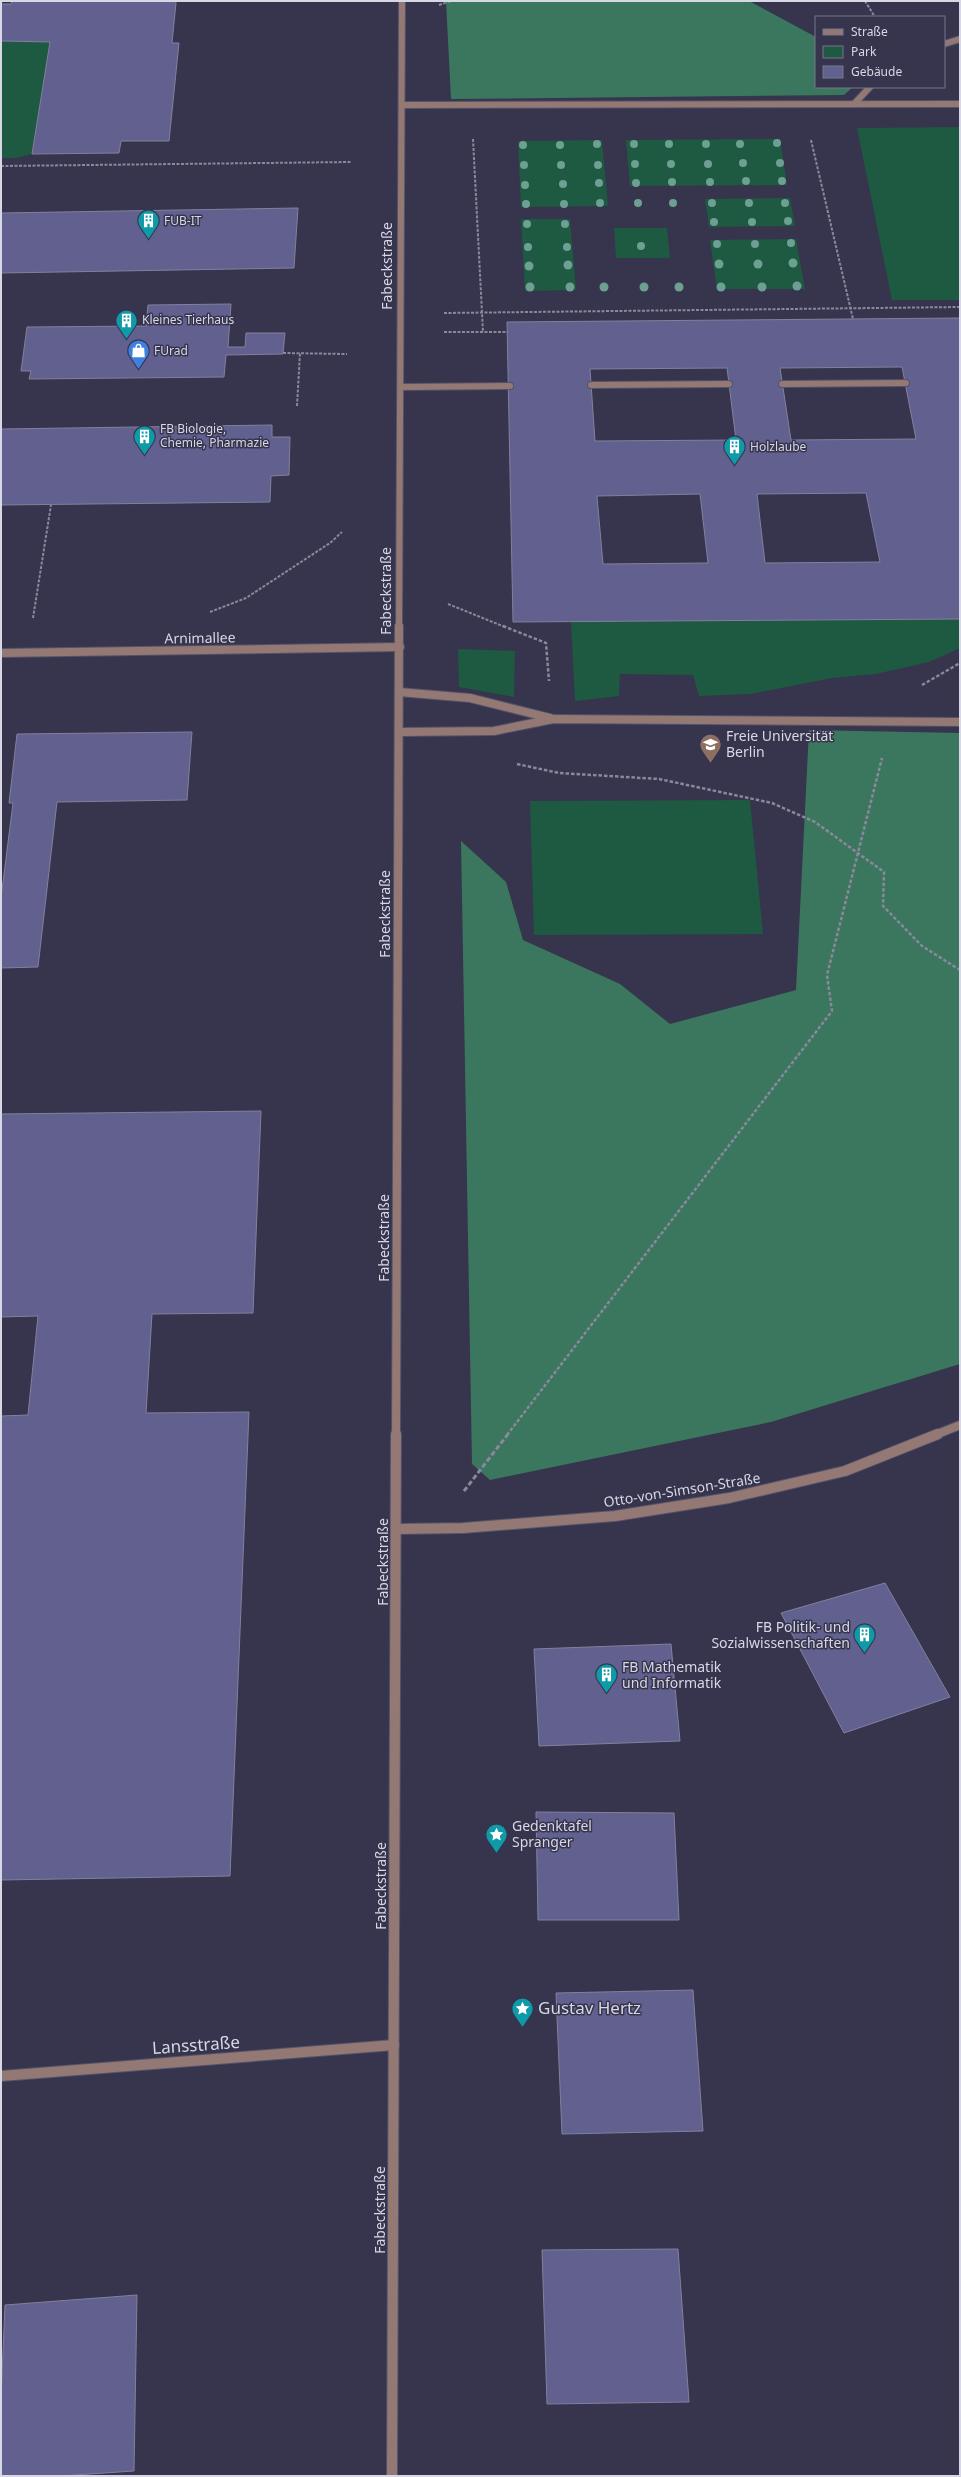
<svg xmlns="http://www.w3.org/2000/svg" width="961" height="2477" font-family="'Noto Sans',sans-serif">
	<style>
		.green { fill: #1e5942 }
		.forest { fill: #3b775e }
		.building { fill: #62608f; stroke: #81819d; fill-rule: evenodd }
		.lines { fill: none; stroke-linecap: round; stroke-linejoin: round }
		.lane-far1-casing { stroke: #535269; stroke-width: 8 }
		.lane-casing { stroke: #535269; stroke-width: 10 }
		.street-far2-casing { stroke: #535269; stroke-width: 8 }
		.street-far1-casing { stroke: #535269; stroke-width: 10 }
		.street-casing { stroke: #535269; stroke-width: 12 }
		.path-far2 { stroke: #89889c; stroke-width: 2; stroke-dasharray: 3 1.5; stroke-linecap: butt }
		.path-far1 { stroke: #89889c; stroke-width: 2.5; stroke-dasharray: 3.5 2; stroke-linecap: butt }
		.path { stroke: #89889c; stroke-width: 3; stroke-dasharray: 5 2.5; stroke-linecap: butt }
		.lane-far1 { stroke: #937874; stroke-width: 6 }
		.lane { stroke: #937874; stroke-width: 8 }
		.street-far2 { stroke: #937874; stroke-width: 6 }
		.street-far1 { stroke: #937874; stroke-width: 8 }
		.street { stroke: #937874; stroke-width: 10 }
		.tree { fill: #6d9f93 }
		.labels { text-anchor: middle; stroke-width: 3; stroke-linejoin: round; paint-order: stroke }
		.far-poi-label { font-size: 12px; fill: #d7d7e6; stroke: #36354d; text-anchor: start }
		.street-label { font-size: 14px; fill: #d7d7e6; stroke: #36354d }
		.poi-label { font-size: 14px; fill: #d7d7e6; stroke: #36354d; text-anchor: start }
		.near-poi-label { font-size: 17px; fill: #d7d7e6; stroke: #36354d; text-anchor: start }
		.near-street-label { font-size: 17px; fill: #d7d7e6; stroke: #36354d }
	</style>
	<rect width="100%" height="100%" fill="#36354d"/>
	<g class="green">
		<polygon points="1,42 50,42 32,154 16,158 1,158"/>
		<polygon points="960,127 960,300 892,300 857,128"/>
		<polygon points="780,139 787,185 630,186 626,140"/>
		<polygon points="602,140 608,206 521,207 518,141"/>
		<polygon points="790,198 795,226 709,227 705,199"/>
		<polygon points="521,219 570,219 576,290 525,291"/>
		<polygon points="614,228 667,228 670,258 616,258"/>
		<polygon points="796,239 805,289 717,289 710,240"/>
		<polygon points="960,619 960,648 929,662 876,674 832,678 750,694 699,696 693,675 620,674 619,696 575,701 571,622"/>
		<polygon points="458,649 515,651 514,697 459,687"/>
		<polygon points="750,800 763,934 534,935 530,801"/>
	</g>
	<g class="forest">
		<polygon points="446,1 749,1 816,37 816,87 853,87 844,95 451,99"/>
		<polygon points="809,730 960,733 960,1364 771,1422 490,1480 472,1464 461,841 506,882 523,940 620,984 670,1024 796,990"/>
	</g>
	<g class="building">
		<polygon points="12,1 175,1 176,3 172,43 179,43 169,141 121,141 119,153 32,154 50,42 1,41 1,4 11,4"/>
		<polygon points="298,208 294,268 1,273 1,213"/>
		<polygon points="231,304 228,347 245,347 246,333 285,333 283,354 226,355 224,377 29,379 31,371 21,371 27,327 146,326 148,305"/>
		<path d="M960 318V619L513 622 507 322ZM902 367 916 439 791 440 780 368ZM727 368 736 440 595 441 590 369ZM866 493 880 562 765 563 757 494ZM700 494 708 563 603 564 597 496Z"/>
		<polygon points="272,425 272,437 290,437 289,475 271,476 270,502 1,505 1,429"/>
		<polygon points="192,732 187,800 57,802 38,967 1,968 1,898 13,803 9,803 17,734"/>
		<polygon points="261,1111 253,1313 152,1314 146,1413 249,1412 230,1876 1,1880 1,1416 28,1415 38,1316 1,1317 1,1114"/>
		<polygon points="885,1583 950,1697 844,1733 781,1613"/>
		<polygon points="671,1644 680,1741 539,1746 534,1649"/>
		<polygon points="536,1812 674,1813 679,1920 538,1920"/>
		<polygon points="693,1990 703,2131 562,2134 556,1993"/>
		<polygon points="678,2249 689,2402 547,2404 542,2250"/>
		<polygon points="137,2295 134,2471 60,2476 1,2476 1,2399 5,2305"/>
	</g>
	<g class="lines">
		<defs>
			<g id="lane-far1">
				<polyline points="944,44 960,39"/>
				<polyline points="854,104 870,87"/>
				<polyline points="402,105 960,104"/>
				<polyline points="782,384 906,383"/>
				<polyline points="591,385 729,384"/>
				<polyline points="401,387 510,386"/>
			</g>
			<g id="lane">
				<polyline points="399,692 470,698 550,718"/>
				<polyline points="400,732 494,731 553,719 960,722"/>
			</g>
			<polyline id="street-far2" points="399,627 402,1"/>
			<g id="street-far1">
				<polyline points="1,653 400,647"/>
				<polyline points="396,1435 399,626"/>
				<polyline points="935,1435 960,1425"/>
			</g>
			<g id="street">
				<polyline points="397,1529 463,1528 615,1516 729,1498 845,1471 938,1434"/>
				<polyline points="1,2076 394,2045"/>
				<polyline points="392,2476 396,1434"/>
			</g>
		</defs>
		<use href="#lane-far1" class="lane-far1-casing"/>
		<use href="#lane" class="lane-casing"/>
		<use href="#street-far2" class="street-far2-casing"/>
		<use href="#street-far1" class="street-far1-casing"/>
		<use href="#street" class="street-casing"/>
		<g class="path-far2">
			<polyline points="865,1 875,17"/>
			<polyline points="439,5 451,1"/>
			<polyline points="473,139 483,332"/>
			<polyline points="811,140 853,319"/>
			<polyline points="1,166 351,162"/>
			<polyline points="444,313 960,307"/>
			<polyline points="444,332 508,332"/>
			<polyline points="283,353 347,354"/>
			<polyline points="297,406 300,353"/>
			<polyline points="448,604 505,627"/>
			<polyline points="210,612 246,598 330,543 342,532"/>
			<polyline points="33,618 51,505"/>
		</g>
		<g class="path-far1">
			<polyline points="503,626 546,643 549,681"/>
			<polyline points="922,685 960,663"/>
			<polyline points="517,764 559,773 659,779 772,803 815,822 884,872 883,906 922,946 960,970"/>
			<polyline points="507,1435 832,1011 827,975 882,758"/>
		</g>
		<polyline class="path" points="464,1491 508,1434"/>
		<use href="#lane-far1" class="lane-far1"/>
		<use href="#lane" class="lane"/>
		<use href="#street-far2" class="street-far2"/>
		<use href="#street-far1" class="street-far1"/>
		<use href="#street" class="street"/>
	</g>
	<g class="tree">
		<circle cx="777" cy="143" r="4"/>
		<circle cx="597" cy="144" r="4"/>
		<circle cx="634" cy="144" r="4"/>
		<circle cx="669" cy="144" r="4"/>
		<circle cx="706" cy="144" r="4"/>
		<circle cx="740" cy="144" r="4"/>
		<circle cx="523" cy="145" r="4"/>
		<circle cx="560" cy="145" r="4"/>
		<circle cx="743" cy="163" r="4"/>
		<circle cx="780" cy="163" r="4"/>
		<circle cx="635" cy="164" r="4"/>
		<circle cx="671" cy="164" r="4"/>
		<circle cx="708" cy="164" r="4"/>
		<circle cx="524" cy="165" r="4"/>
		<circle cx="561" cy="165" r="4"/>
		<circle cx="598" cy="165" r="4"/>
		<circle cx="746" cy="181" r="4"/>
		<circle cx="782" cy="181" r="4"/>
		<circle cx="672" cy="182" r="4"/>
		<circle cx="710" cy="182" r="4"/>
		<circle cx="599" cy="183" r="4"/>
		<circle cx="636" cy="183" r="4"/>
		<circle cx="563" cy="184" r="4"/>
		<circle cx="525" cy="185" r="4"/>
		<circle cx="600" cy="203" r="4"/>
		<circle cx="638" cy="203" r="4"/>
		<circle cx="673" cy="203" r="4"/>
		<circle cx="712" cy="203" r="4"/>
		<circle cx="749" cy="203" r="4"/>
		<circle cx="785" cy="203" r="4"/>
		<circle cx="526" cy="204" r="4"/>
		<circle cx="564" cy="204" r="4"/>
		<circle cx="788" cy="221" r="4"/>
		<circle cx="714" cy="222" r="4"/>
		<circle cx="752" cy="222" r="4"/>
		<circle cx="527" cy="224" r="4"/>
		<circle cx="565" cy="224" r="4"/>
		<circle cx="791" cy="243" r="4"/>
		<circle cx="717" cy="244" r="4"/>
		<circle cx="755" cy="244" r="4"/>
		<circle cx="641" cy="246" r="4"/>
		<circle cx="528" cy="247" r="4"/>
		<circle cx="567" cy="247" r="4"/>
		<circle cx="793" cy="263" r="4.5"/>
		<circle cx="719" cy="264" r="4.5"/>
		<circle cx="758" cy="264" r="4.5"/>
		<circle cx="568" cy="265" r="4.5"/>
		<circle cx="529" cy="266" r="4.5"/>
		<circle cx="797" cy="286" r="4.5"/>
		<circle cx="530" cy="287" r="4.5"/>
		<circle cx="570" cy="287" r="4.5"/>
		<circle cx="604" cy="287" r="4.5"/>
		<circle cx="644" cy="287" r="4.5"/>
		<circle cx="679" cy="287" r="4.5"/>
		<circle cx="721" cy="287" r="4.5"/>
		<circle cx="762" cy="287" r="4.5"/>
	</g>
	<defs>
		<symbol id="building-pin" viewBox="-11 -11 22 30"><path d="M0 17L-7.5 6A9.5 9.5 0 1 1 7.5 6Z" fill="#0f9aa8" stroke="#36354d"/><path d="M-4-6H4V6H1V3H-1V6H-4ZM-2.5-4.3h1.7v1.8h-1.7ZM.8-4.3h1.7v1.8H.8ZM-2.5-1h1.7V.8h-1.7ZM.8-1h1.7V.8H.8Z" fill="#fff"/></symbol>
		<symbol id="shop-pin" viewBox="-11 -11 22 30"><path d="M0 17L-7.5 6A9.5 9.5 0 1 1 7.5 6Z" fill="#3f7fe0" stroke="#36354d"/><path d="M-5-2.5h2.3a2.7 3.5 0 0 1 5.4 0H5L5.5 6h-11ZM-1.5-2.5h3a1.5 2.3 0 0 0-3 0Z" fill="#fff"/></symbol>
		<symbol id="university-pin" viewBox="-11 -11 22 30"><path d="M0 17L-7.5 6A9.5 9.5 0 1 1 7.5 6Z" fill="#8d6e63" stroke="#36354d"/><path d="M0-5L7-2L0 1L-7-2ZM-4 1L0 2.5L4 1V4Q0 6-4 4Z" fill="#fff"/></symbol>
		<symbol id="sight-pin" viewBox="-11 -11 22 30"><path d="M0 17L-7.5 6A9.5 9.5 0 1 1 7.5 6Z" fill="#0f9aa8" stroke="#36354d"/><path d="M0-6L1.8-2.2L6-1.7L2.9 1.2L3.7 5.4L0 3.3L-3.7 5.4L-2.9 1.2L-6-1.7L-1.8-2.2Z" fill="#fff"/></symbol>
	</defs>
	<g fill-rule="evenodd">
		<use href="#building-pin" x="136" y="208" width="25" height="34"/>
		<use href="#building-pin" x="114" y="308" width="25" height="34"/>
		<use href="#shop-pin" x="126" y="338" width="25" height="34"/>
		<use href="#building-pin" x="132" y="424" width="25" height="34"/>
		<use href="#building-pin" x="722" y="434" width="25" height="34"/>
		<use href="#university-pin" x="698" y="732" width="25" height="34"/>
		<use href="#building-pin" x="852" y="1622" width="25" height="34"/>
		<use href="#building-pin" x="594" y="1662" width="25" height="34"/>
		<use href="#sight-pin" x="484" y="1822" width="25" height="34"/>
		<use href="#sight-pin" x="510" y="1996" width="25" height="34"/>
	</g>
	<g class="labels">
		<g class="far-poi-label">
			<text x="164" y="225">FUB-IT</text>
			<text x="142" y="324">Kleines Tierhaus</text>
			<text x="154" y="355">FUrad</text>
			<text x="160" y="433">FB Biologie,<tspan x="160" dy="14">Chemie, Pharmazie</tspan></text>
			<text x="750" y="451">Holzlaube</text>
		</g>
		<g class="street-label">
			<text transform="translate(387 266) rotate(-90)" y="5">Fabeckstraße</text>
			<text transform="translate(386 591) rotate(-90)" y="5">Fabeckstraße</text>
			<text transform="translate(200 638) rotate(-1)" y="5">Arnimallee</text>
			<text transform="translate(385 914) rotate(-90)" y="5">Fabeckstraße</text>
			<text transform="translate(384 1238) rotate(-90)" y="5">Fabeckstraße</text>
			<text transform="translate(682 1490) rotate(-9)" y="5">Otto-von-Simson-Straße</text>
			<text transform="translate(383 1562) rotate(-90)" y="5">Fabeckstraße</text>
			<text transform="translate(381 1886) rotate(-90)" y="5">Fabeckstraße</text>
			<text transform="translate(380 2210) rotate(-90)" y="5">Fabeckstraße</text>
		</g>
		<g class="poi-label">
			<text x="726" y="741">Freie Universität<tspan x="726" dy="16">Berlin</tspan></text>
			<text x="850" y="1632" text-anchor="end">FB Politik- und<tspan x="850" dy="16">Sozialwissenschaften</tspan></text>
			<text x="622" y="1672">FB Mathematik<tspan x="622" dy="16">und Informatik</tspan></text>
			<text x="512" y="1831">Gedenktafel<tspan x="512" dy="16">Spranger</tspan></text>
		</g>
		<g class="near-poi-label">
			<text x="538" y="2014">Gustav Hertz</text>
		</g>
		<g class="near-street-label">
			<text transform="translate(196 2045) rotate(-4)" y="6">Lansstraße</text>
		</g>
	</g>
	<rect width="961" height="2477" fill="none" stroke="#d7d7e6" stroke-width="4"/>
	<rect x="815" y="16" width="130" height="72" fill="#36354d" stroke="#76768a"/>
	<rect x="823" y="29" width="20" height="6" fill="#937874" stroke="#76768a"/>
	<text x="851" y="36" font-size="12" fill="#d7d7e6">Straße</text>
	<rect x="823" y="46" width="20" height="12" fill="#1e5942" stroke="#76768a"/>
	<text x="851" y="56" font-size="12" fill="#d7d7e6">Park</text>
	<rect x="823" y="66" width="20" height="12" fill="#62608f" stroke="#76768a"/>
	<text x="851" y="76" font-size="12" fill="#d7d7e6">Gebäude</text>
</svg>
